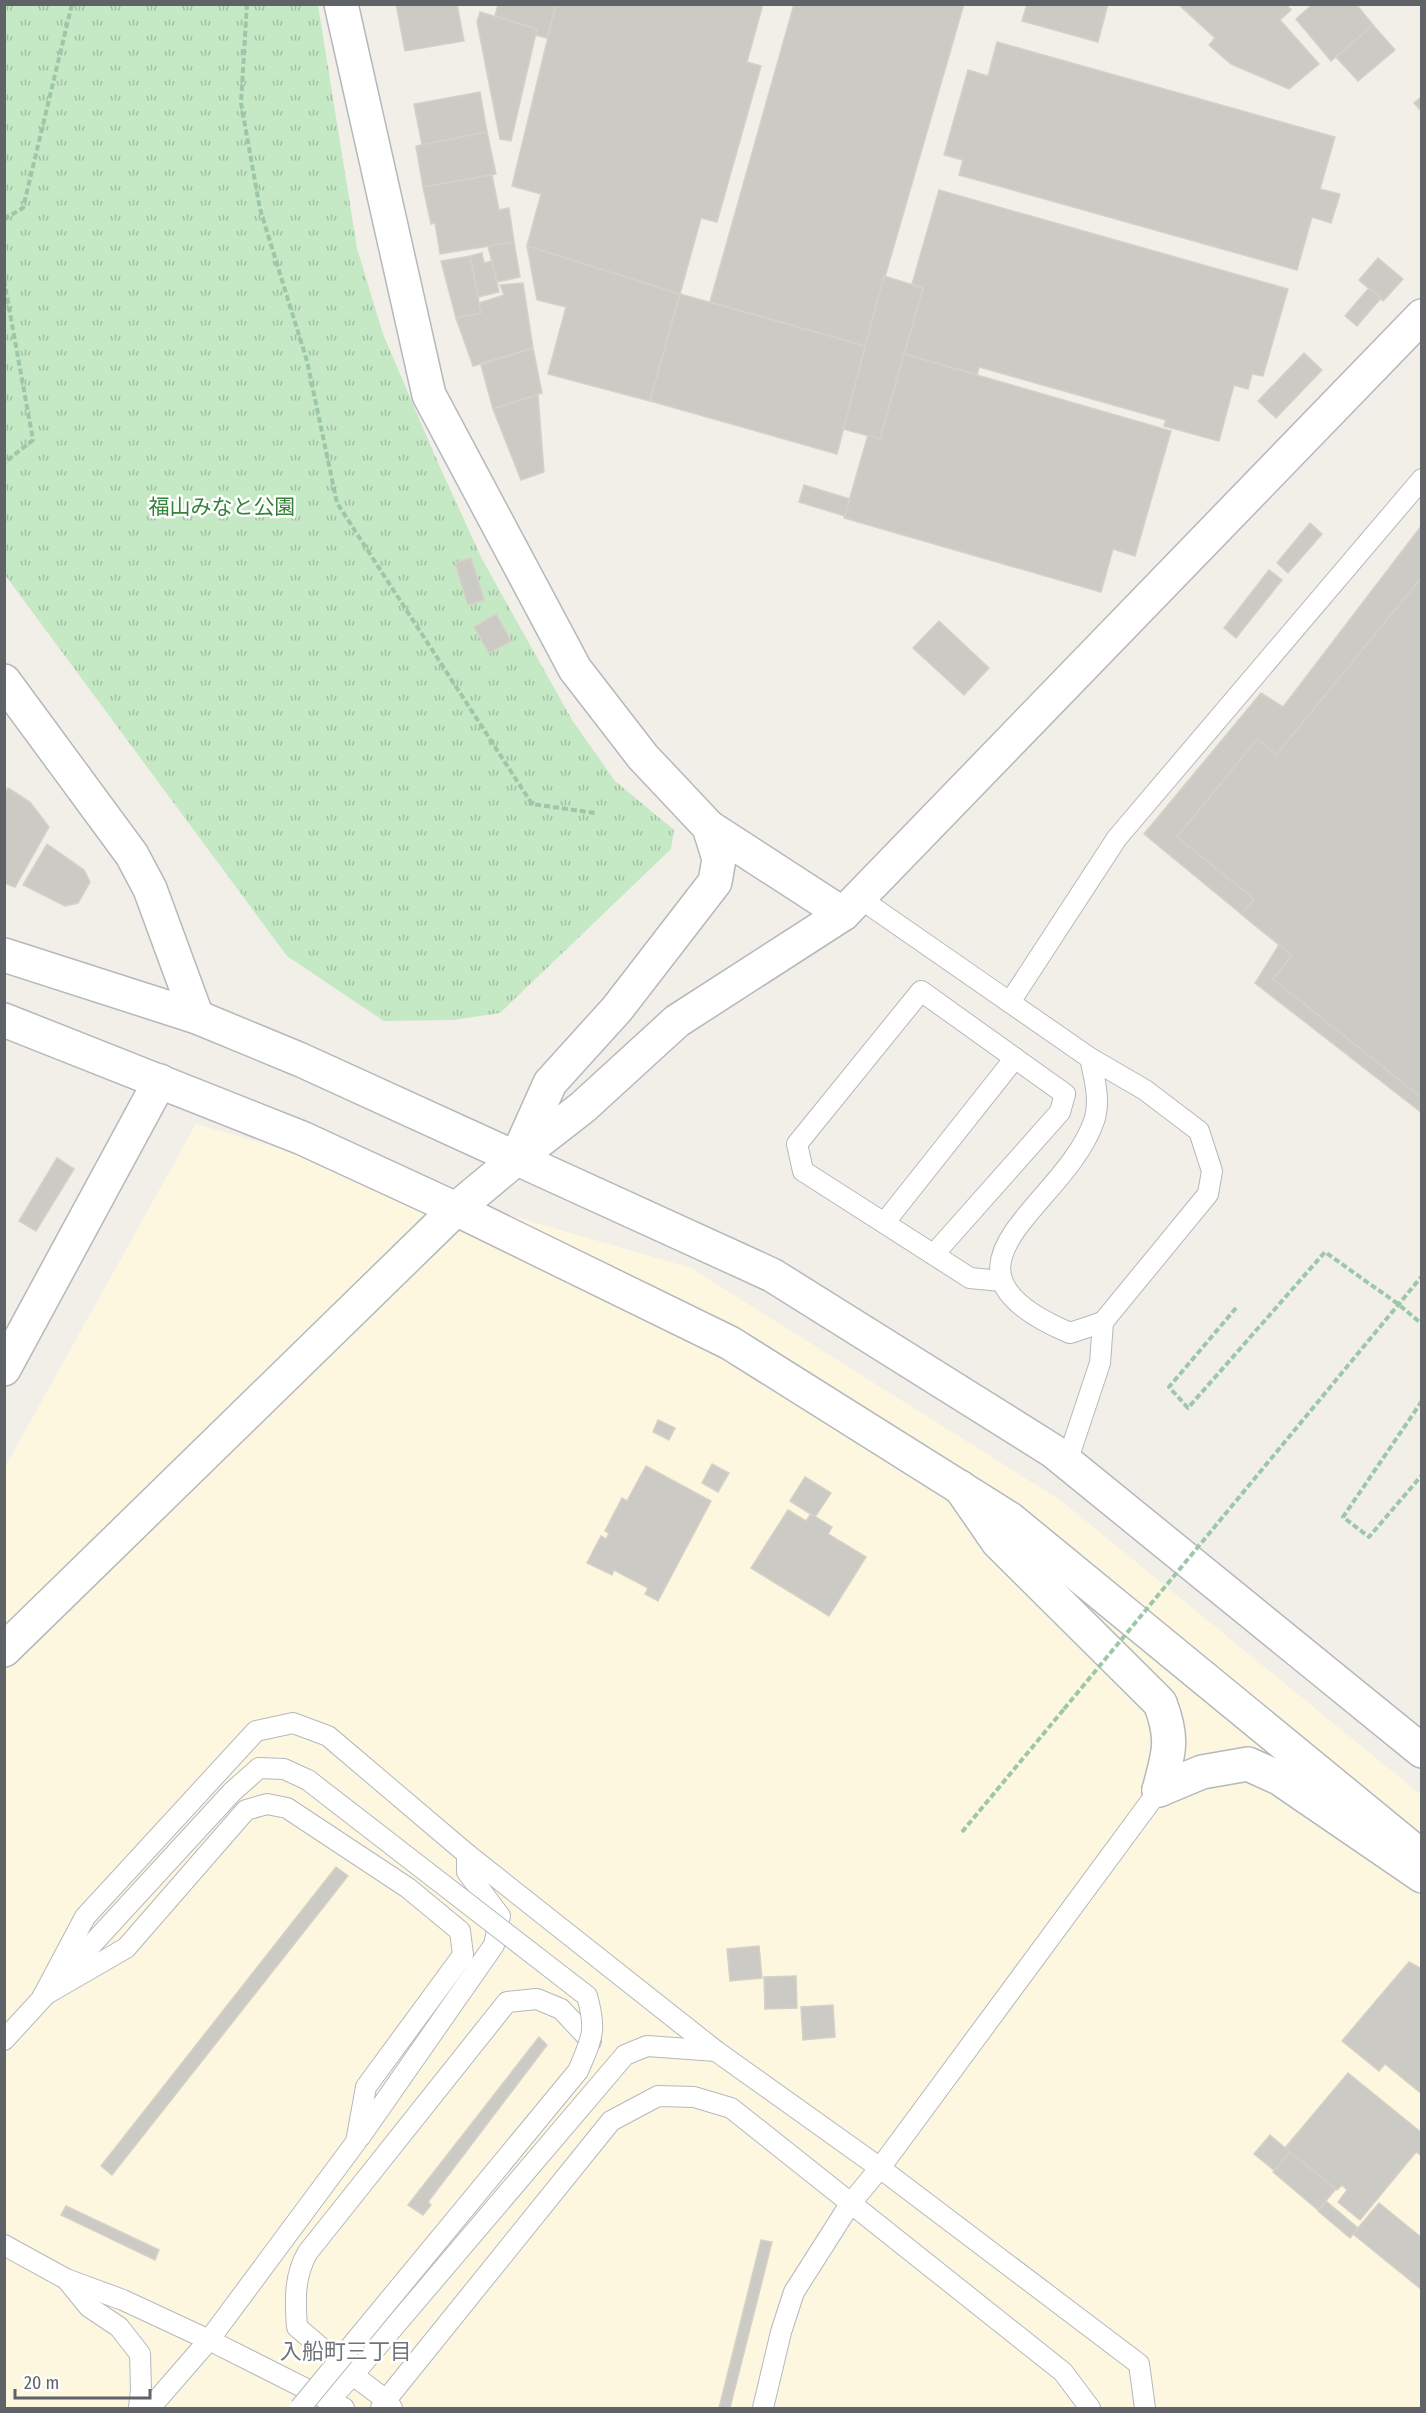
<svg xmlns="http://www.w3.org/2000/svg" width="1426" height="2413" font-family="'Fira Sans Condensed','Noto Sans JP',sans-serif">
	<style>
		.commercial { fill: #fef7e0 }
		.grass { fill: url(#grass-tufts) }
		.building { fill: #cccac5; stroke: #d6d1c6; stroke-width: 1.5 }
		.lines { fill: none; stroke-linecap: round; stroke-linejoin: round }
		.service-casing { stroke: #b5b8bc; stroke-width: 22 }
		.minor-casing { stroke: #b5b8bc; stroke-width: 36 }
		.tertiary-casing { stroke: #b5b8bc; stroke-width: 36 }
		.path { stroke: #9cc7a9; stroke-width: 4; stroke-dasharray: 6 3; stroke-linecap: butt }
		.service { stroke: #fff; stroke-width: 20 }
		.minor { stroke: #fff; stroke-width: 33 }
		.tertiary { stroke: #fff; stroke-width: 33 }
		.service-bridge-casing { stroke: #b5b8bc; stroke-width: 22; stroke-linecap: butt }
		.path-bridge { stroke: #9cc7a9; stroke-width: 4; stroke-dasharray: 6 3; stroke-linecap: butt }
		.service-bridge { stroke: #fff; stroke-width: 20 }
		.labels { text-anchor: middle; stroke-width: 5; stroke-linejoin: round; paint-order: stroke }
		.park-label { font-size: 21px; fill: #348238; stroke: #fff }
		.neighbourhood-label { font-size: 22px; fill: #70757a; stroke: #fff }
	</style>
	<defs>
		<pattern id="grass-tufts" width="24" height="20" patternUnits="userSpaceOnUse" patternTransform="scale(1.5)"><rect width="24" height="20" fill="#c5e8c5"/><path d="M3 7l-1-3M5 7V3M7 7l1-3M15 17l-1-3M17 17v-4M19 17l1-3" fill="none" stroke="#a3c0a4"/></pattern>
	</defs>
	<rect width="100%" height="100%" fill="#f1efe8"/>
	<polygon class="commercial" points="196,1124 691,1268 1060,1500 1421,1795 1421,2408 5,2408 5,1467"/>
	<polygon class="grass" points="4,5 318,5 357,248 383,334 435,456 482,559 572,720 615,781 674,830 671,849 500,1013 453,1020 384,1021 287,956 5,575"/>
	<g class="building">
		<polygon points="396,4 457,4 464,41 405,51"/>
		<polygon points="498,4 556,4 547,38 535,35 537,29 495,16"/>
		<polygon points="556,4 763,4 747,62 761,66 717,222 701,218 680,294 527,246 541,194 512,186"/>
		<polygon points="794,4 964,4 865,346 710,302"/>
		<polygon points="1027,4 1108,4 1098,42 1022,21"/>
		<polygon points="1178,4 1286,4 1291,10 1280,20 1319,64 1289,89 1231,64 1209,45 1215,38"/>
		<polygon points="1313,4 1356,4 1373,25 1331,61 1296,19"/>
		<polygon points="480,12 537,29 511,141 500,139 477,22"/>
		<polygon points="1373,25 1395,50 1358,81 1336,57"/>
		<polygon points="997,42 1335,137 1320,189 1340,194 1331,223 1312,217 1297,270 959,175 963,160 944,155 968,70 988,76"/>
		<polygon points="480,92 487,132 422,145 414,104"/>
		<polygon points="1422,96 1422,112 1414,103"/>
		<polygon points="487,132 496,174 423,187 416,146"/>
		<polygon points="492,175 499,210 509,208 514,242 440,254 435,223 431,224 423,187"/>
		<polygon points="939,190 1288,289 1263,376 1252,374 1248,389 1234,385 1219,441 1164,426 1166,420 979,367 977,375 904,354 923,288 912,284"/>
		<polygon points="514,242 520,277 497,282 488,246"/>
		<polygon points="527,246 680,294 650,401 548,374 566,307 537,300"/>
		<polygon points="482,253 484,263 492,261 499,292 478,297 470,256"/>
		<polygon points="470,256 481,313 456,318 441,261"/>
		<polygon points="1378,258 1403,279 1383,301 1359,280"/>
		<polygon points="884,276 923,288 880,439 843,429"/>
		<polygon points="523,283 533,348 473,366 456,318 481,313 479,303 504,295 500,285"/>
		<polygon points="1369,288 1381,298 1357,326 1345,316"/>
		<polygon points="680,294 865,346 837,454 650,401"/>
		<polygon points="533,348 542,393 493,409 481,365"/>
		<polygon points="1304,353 1322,370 1276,418 1258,401"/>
		<polygon points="904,354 1171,431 1135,556 1113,549 1101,592 844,518 868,435 880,439"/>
		<polygon points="538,395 544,472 521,480 493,409"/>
		<polygon points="804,485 850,499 845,516 799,502"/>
		<polygon points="1310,523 1322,534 1288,573 1277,563"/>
		<polygon points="1422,525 1422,1113 1255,983 1279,945 1144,834 1261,693 1283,707"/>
		<polygon points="471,558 484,600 468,605 455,563"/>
		<polygon points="1269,570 1282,580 1236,638 1224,628"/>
		<polygon points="1422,577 1422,1098 1273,979 1292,955 1241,914 1254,899 1177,837 1257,739 1276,755"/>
		<polygon points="496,614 511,641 489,653 474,627"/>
		<polygon points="939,621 989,668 964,695 913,648"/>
		<polygon points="8,788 30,802 49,827 15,887 4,883 4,793"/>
		<polygon points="47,844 84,870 90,882 78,903 65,906 23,885"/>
		<polygon points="57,1158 74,1169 36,1231 19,1221"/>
		<polygon points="658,1420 675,1428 669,1440 653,1432"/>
		<polygon points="712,1464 729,1473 718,1492 702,1483"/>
		<polygon points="646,1466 711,1501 658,1601 645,1594 648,1588 614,1570 612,1575 587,1563 601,1536 606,1539 609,1533 605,1531 622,1498 627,1501"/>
		<polygon points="805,1477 831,1493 815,1517 790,1501"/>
		<polygon points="788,1510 806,1521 811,1514 832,1527 828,1534 866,1557 829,1616 751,1568"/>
		<polygon points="336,1867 348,1876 112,2175 101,2166"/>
		<polygon points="759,1946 762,1978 730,1981 727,1949"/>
		<polygon points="1409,1962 1422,1969 1422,2094 1385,2064 1379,2071 1342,2041"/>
		<polygon points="796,1976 797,2008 765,2009 764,1977"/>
		<polygon points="833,2005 835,2037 803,2040 801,2007"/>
		<polygon points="539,2037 547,2045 428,2202 431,2205 423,2215 408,2205"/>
		<polygon points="1348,2073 1422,2133 1422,2156 1416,2152 1360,2220 1338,2202 1347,2190 1342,2185 1337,2190 1336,2189 1285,2148"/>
		<polygon points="1270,2135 1290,2152 1275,2171 1254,2154"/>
		<polygon points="1290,2152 1336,2189 1318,2210 1273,2172"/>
		<polygon points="1326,2201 1358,2228 1350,2238 1318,2211"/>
		<polygon points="1379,2203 1422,2238 1422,2290 1353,2234"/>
		<polygon points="66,2206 159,2250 155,2260 61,2215"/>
		<polygon points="761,2240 772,2242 730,2408 719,2408"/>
	</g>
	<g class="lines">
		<defs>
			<g id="service">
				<path d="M858 897 1090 1058 1145 1090 1199 1131 1212 1171 1208 1194 1103 1322 1070 1333C914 1267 1064 1208 1094 1121 1101 1101 1094 1077 1090 1058"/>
				<polyline points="1010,1002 1117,838 1422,479"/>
				<polyline points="885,1222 1015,1058"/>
				<polyline points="934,1254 1060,1112 1065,1094 921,991 797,1144 803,1171 970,1278 1001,1281"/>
				<polyline points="1067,1462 1100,1363 1103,1322"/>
				<polyline points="43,1996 85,1917 256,1731 293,1723 328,1736 467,1854 716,2051 880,2168 1139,2364 1145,2408"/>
				<polyline points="43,1996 126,1948 246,1810 267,1804 287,1808 408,1888 460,1931 463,1955 366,2087 356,2142 209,2340 150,2408"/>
				<polyline points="4,2040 232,1792 259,1768 284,1769 308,1780"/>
				<polyline points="360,2137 494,1945 500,1916 467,1872 467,1854"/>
				<polyline points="4,2245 66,2279 123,2300 209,2340 344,2408"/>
				<polyline points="67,2280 89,2307 119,2327 140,2354 141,2389 139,2408"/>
				<polyline points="329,2400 353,2375 625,2055 647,2046 716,2051"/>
				<polyline points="381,2408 386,2400 611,2121 658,2096 694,2097 731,2108 1063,2372 1090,2408"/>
				<path d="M392 2408 386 2400 353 2375 297 2327C295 2301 294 2275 308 2252L507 2002 537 1999 561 2009 591 2041"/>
				<polyline points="763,2408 781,2332 794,2292 850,2204 880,2168 1159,1790"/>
			</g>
			<g id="minor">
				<polyline points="341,4 429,395 575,669 643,757 709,827 719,859 715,882 617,1009 550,1083 516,1159"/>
				<polyline points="4,681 132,855 150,889 197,1017"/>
				<polyline points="709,827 843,914"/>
				<polyline points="520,1156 583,1107 677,1021 843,914 1422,316"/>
				<polyline points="4,1369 160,1081"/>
				<path d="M960 1487 998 1542 1160 1703C1174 1739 1169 1753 1159 1790"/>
				<polyline points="1159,1790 1202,1772 1248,1764 1279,1778 1422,1876"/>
			</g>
			<g id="tertiary">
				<polyline points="4,955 197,1017 301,1060 772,1275 1053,1451 1422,1751"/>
				<polyline points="4,1020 302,1138 456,1209 730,1343 1010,1519 1422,1857"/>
				<polyline points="4,1650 456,1209 516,1159"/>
			</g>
		</defs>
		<use href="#service" class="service-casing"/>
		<use href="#minor" class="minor-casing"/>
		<use href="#tertiary" class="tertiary-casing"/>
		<g class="path">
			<polyline points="247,4 241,103 260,209 307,361 337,503 532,804 595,813"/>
			<polyline points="4,219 23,208 72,4"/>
			<polyline points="4,280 33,440 4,463"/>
			<polyline points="1236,1308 1169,1387 1188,1408 1325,1252 1398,1304 1422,1324"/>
			<polyline points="1422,1401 1343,1517 1369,1537 1422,1475"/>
			<polyline points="962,1832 1064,1709"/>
		</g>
		<use href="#service" class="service"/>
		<use href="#minor" class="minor"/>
		<use href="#tertiary" class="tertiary"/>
		<defs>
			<path id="service-bridge" d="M300 2408 578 2071C592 2038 597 2031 587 1996L308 1780"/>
		</defs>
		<use href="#service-bridge" class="service-bridge-casing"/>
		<polyline class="path-bridge" points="1064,1709 1422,1276"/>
		<use href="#service-bridge" class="service-bridge"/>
	</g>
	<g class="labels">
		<g class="park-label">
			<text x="222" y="514">福山みなと公園</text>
		</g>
		<g class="neighbourhood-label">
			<text x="346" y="2359">入船町三丁目</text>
		</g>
	</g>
	<rect width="1426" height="2413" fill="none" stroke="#5f6368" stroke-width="12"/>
	<path d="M15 2389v9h135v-9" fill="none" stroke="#5f6368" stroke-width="3"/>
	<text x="24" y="2389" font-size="18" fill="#5f6368" stroke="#ffffff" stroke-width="4.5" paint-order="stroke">20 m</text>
</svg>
